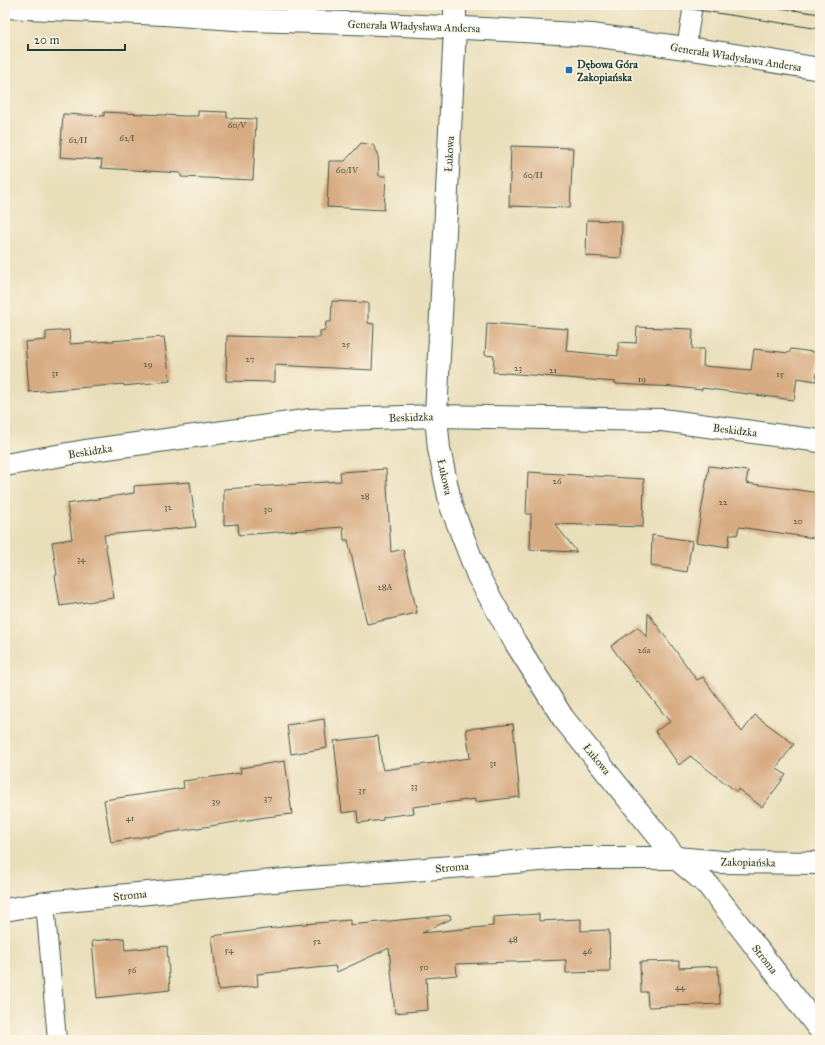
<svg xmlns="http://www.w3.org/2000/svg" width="825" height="1045" font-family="'IM FELL Great Primer',serif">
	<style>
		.building { fill: #d7ab82 }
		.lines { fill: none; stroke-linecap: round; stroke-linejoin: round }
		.lane-casing { stroke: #3d5548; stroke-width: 20 }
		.street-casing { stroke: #3d5548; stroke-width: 24 }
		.secondary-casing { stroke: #3d5548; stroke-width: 24 }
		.lane { stroke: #fff; stroke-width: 18 }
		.street { stroke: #fff; stroke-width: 22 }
		.secondary { stroke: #fff; stroke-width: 22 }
		.tram { stroke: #1f3d34; stroke-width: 1 }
		.poi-dot { fill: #1f6fb2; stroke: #fcf5e5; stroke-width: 1.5 }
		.labels { text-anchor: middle; stroke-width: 3; stroke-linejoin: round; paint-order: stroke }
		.number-label { font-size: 9px; fill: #4d5848 }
		.street-label { font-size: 11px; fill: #1f3d34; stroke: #fcf5e5 }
		.poi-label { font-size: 11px; font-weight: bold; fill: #1f3d34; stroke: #fcf5e5; text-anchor: start }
	</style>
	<rect width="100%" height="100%" fill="#fcf5e5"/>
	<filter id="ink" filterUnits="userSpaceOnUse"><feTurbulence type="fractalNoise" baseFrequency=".025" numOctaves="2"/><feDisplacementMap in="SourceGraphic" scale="8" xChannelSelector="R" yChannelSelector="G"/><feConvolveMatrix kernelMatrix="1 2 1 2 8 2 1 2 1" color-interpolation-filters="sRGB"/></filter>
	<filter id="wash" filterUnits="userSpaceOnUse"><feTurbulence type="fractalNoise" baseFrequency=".012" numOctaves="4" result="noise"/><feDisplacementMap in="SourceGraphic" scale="16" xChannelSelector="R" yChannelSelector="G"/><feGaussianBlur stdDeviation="0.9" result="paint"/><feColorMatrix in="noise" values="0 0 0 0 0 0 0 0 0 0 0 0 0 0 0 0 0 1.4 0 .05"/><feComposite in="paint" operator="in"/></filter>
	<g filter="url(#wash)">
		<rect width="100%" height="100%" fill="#e9deba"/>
		<g id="blocks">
			<g class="building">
				<polygon points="198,111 227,112 227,118 256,119 253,180 181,177 181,173 101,168 102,160 60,157 63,114 104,116 104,112 183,116 198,116"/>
				<polygon points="361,143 373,145 378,153 379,176 386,176 384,210 327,207 329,161 345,161"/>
				<polygon points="511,146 573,148 570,208 509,206"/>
				<polygon points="587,220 622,221 621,258 586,256"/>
				<polygon points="332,301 368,303 368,323 374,324 372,370 275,365 275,382 226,381 227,336 320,338 320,331 325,330 326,322 331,322"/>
				<polygon points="487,323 568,329 566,351 618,356 618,342 636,343 637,327 693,329 692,349 704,349 703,366 751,370 754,349 789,353 791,349 820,353 816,381 797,378 794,400 702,388 702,390 676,387 616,384 616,382 493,372 494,356 485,355"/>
				<polygon points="69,330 70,344 164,337 170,381 124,386 124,384 29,392 25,342 46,340 46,332"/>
				<polygon points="709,466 748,471 746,483 820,493 820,539 739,527 737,535 730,534 728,547 696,542"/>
				<polygon points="386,469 391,552 403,549 417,613 367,624 348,540 344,540 343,527 239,535 238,524 224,525 224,489 341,481 340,472"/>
				<polygon points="528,472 644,479 643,527 555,524 577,552 530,550 531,514 526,514"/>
				<polygon points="190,482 196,527 104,535 114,598 60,606 55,575 57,575 52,542 72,539 67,504 134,493 134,486"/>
				<polygon points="652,535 692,541 687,572 651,566"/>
				<polygon points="648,613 697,680 703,677 742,732 755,715 794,744 776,768 786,775 762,807 738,789 737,792 690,756 679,765 655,731 670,722 638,681 637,682 611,646 638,627 647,638"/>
				<polygon points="324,719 327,748 291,754 287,725"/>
				<polygon points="513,724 520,797 475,802 475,799 413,807 414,813 383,817 383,820 358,823 357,811 342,813 334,741 378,736 382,766 383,770 470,758 466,729"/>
				<polygon points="285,761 292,814 266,817 111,842 104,800 184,788 183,781 241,773 240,768"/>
				<polygon points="539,914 539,921 581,919 581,931 609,930 610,972 566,973 566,960 456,964 457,975 426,978 428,1010 395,1013 389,948 337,972 335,966 257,974 258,986 218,990 212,936 282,927 282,926 350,920 350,925 450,915 451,919 422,933 493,926 493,917"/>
				<polygon points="124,938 125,950 167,946 170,990 97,998 92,941"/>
				<polygon points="679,961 679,968 718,966 720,1004 648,1007 647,992 641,992 640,962"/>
			</g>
		</g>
	</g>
	<g filter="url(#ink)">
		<use href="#blocks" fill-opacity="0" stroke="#3d5548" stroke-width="1"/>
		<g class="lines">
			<defs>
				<g id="lane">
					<polyline points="686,49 693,5"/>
					<polyline points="45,903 57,1040"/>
				</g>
				<g id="street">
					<polyline points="455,5 455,28 436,416 439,449 451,506 478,576 515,642 563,718 676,858 722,862 820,863"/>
					<polyline points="5,465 85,451 311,420 436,416 662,420 820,441"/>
					<polyline points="5,910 45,903 273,881 565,858 676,858 708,885 820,1030"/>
				</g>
				<polyline id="secondary" points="5,7 164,14 249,20 381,24 523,31 592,35 728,54 820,69"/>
			</defs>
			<use href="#lane" class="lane-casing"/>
			<use href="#street" class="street-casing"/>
			<use href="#secondary" class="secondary-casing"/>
			<use href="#lane" class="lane"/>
			<use href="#street" class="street"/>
			<use href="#secondary" class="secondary"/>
			<g class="tram">
				<polyline points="665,5 820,29"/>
				<polyline points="759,5 820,14"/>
			</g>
		</g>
	</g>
	<rect class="poi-dot" x="565" y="66" width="8" height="8" rx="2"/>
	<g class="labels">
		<g class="number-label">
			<text x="237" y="128">60/V</text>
			<text x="127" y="141">62/I</text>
			<text x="78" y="143">62/II</text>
			<text x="347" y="173">60/IV</text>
			<text x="533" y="178">60/II</text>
			<text x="346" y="347">25</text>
			<text x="250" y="362">27</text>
			<text x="148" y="367">29</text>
			<text x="518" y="371">23</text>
			<text x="553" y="373">21</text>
			<text x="55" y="376">31</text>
			<text x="780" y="377">15</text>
			<text x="642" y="382">19</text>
			<text x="557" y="484">26</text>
			<text x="365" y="499">28</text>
			<text x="723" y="505">22</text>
			<text x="168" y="510">32</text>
			<text x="268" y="512">30</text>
			<text x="798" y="524">20</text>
			<text x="81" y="562">34</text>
			<text x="385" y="590">28A</text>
			<text x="644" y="653">26a</text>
			<text x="493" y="766">31</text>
			<text x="414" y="789">33</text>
			<text x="362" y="793">35</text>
			<text x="268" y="801">37</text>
			<text x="216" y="804">39</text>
			<text x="130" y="821">41</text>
			<text x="513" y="942">48</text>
			<text x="317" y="944">52</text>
			<text x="229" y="953">54</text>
			<text x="587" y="954">46</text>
			<text x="424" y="970">50</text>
			<text x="132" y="973">56</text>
			<text x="680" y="990">44</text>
		</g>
		<g class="street-label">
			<text transform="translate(414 26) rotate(2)" y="4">Generała Władysława Andersa</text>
			<text transform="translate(736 57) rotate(9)" y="4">Generała Władysława Andersa</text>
			<text transform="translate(449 154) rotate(-87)" y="4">Łukowa</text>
			<text transform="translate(411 417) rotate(-2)" y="4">Beskidzka</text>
			<text transform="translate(735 430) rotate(7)" y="4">Beskidzka</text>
			<text transform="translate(90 451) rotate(-9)" y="4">Beskidzka</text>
			<text transform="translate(445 477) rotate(78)" y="4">Łukowa</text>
			<text transform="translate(597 759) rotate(51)" y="4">Łukowa</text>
			<text transform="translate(748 862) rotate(1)" y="4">Zakopiańska</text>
			<text transform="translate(452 867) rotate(-5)" y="4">Stroma</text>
			<text transform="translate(130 895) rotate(-6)" y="4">Stroma</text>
			<text transform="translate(765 959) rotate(52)" y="4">Stroma</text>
		</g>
		<g class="poi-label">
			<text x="577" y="68">Dębowa Góra<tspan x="577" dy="13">Zakopiańska</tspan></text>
		</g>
	</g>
	<rect width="825" height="1045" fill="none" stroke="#fcf5e5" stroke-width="20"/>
	<path d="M28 44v6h97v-6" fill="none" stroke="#1f3d34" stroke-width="2"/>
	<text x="34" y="44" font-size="12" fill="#1f3d34" stroke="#fcf5e5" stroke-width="3" paint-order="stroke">20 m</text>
</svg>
